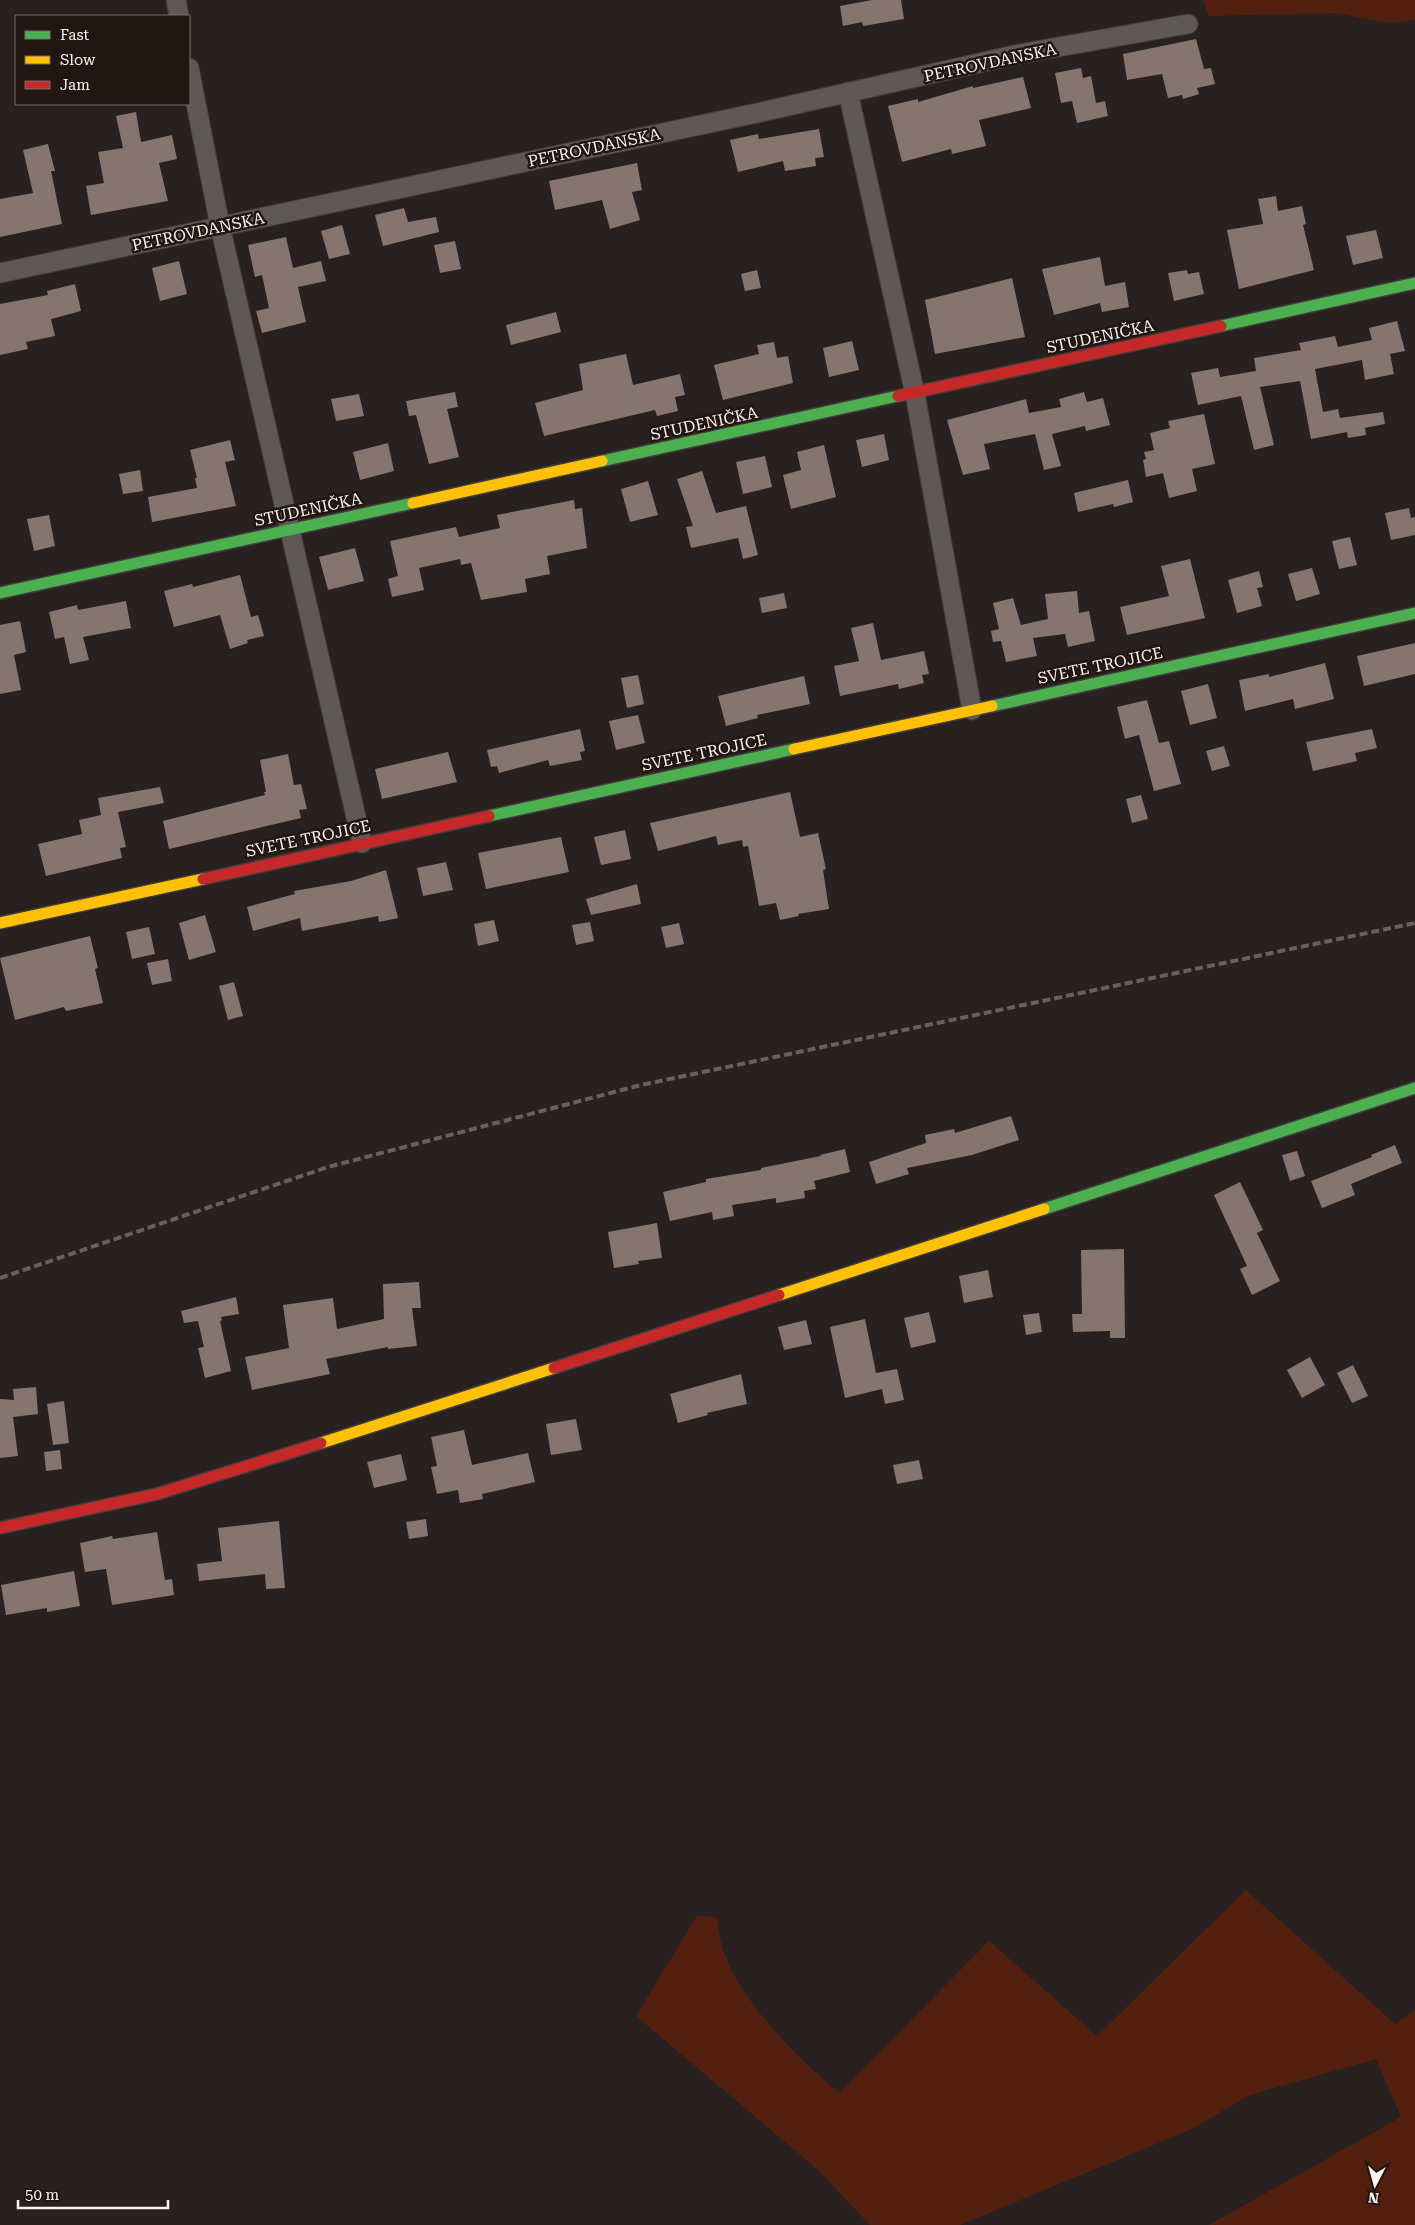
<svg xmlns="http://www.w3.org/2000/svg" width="1415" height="2225" font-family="'Roboto Serif',serif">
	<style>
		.green { fill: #53200f }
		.building { fill: #86746f }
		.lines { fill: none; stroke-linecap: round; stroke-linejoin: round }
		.street-casing { stroke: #423d3c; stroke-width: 21 }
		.fast-casing { stroke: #423d3c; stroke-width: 14 }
		.slow-casing { stroke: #423d3c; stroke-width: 14 }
		.jam-casing { stroke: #423d3c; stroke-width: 14 }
		.street { stroke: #5e5857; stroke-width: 19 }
		.fast { stroke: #4caf50; stroke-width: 11 }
		.slow { stroke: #ffc107; stroke-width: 11 }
		.jam { stroke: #c62828; stroke-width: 11 }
		.rail { stroke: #65615f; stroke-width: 4; stroke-dasharray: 8 4; stroke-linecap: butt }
		.labels { text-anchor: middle; stroke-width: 5; stroke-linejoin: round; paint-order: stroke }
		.street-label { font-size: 16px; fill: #fbf3f0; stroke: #221613 }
	</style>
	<rect width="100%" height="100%" fill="#282120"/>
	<g class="green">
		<polygon points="1203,0 1415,0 1415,20 1390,23 1335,13 1209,16"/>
		<path d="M1246 1890 1395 2024 1415 2010V2225H1209L1401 2117 1376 2059 1250 2095 1190 2130 960 2225H870L817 2169 636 2016 697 1916 716 1917C719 1930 721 1946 726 1958 746 2007 799 2059 839 2093L989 1941 1097 2036Z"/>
	</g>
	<g class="building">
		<polygon points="872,0 901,0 904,19 863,26 862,22 843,26 840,6"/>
		<polygon points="1196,39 1204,69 1211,68 1215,84 1197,88 1199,94 1183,99 1182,95 1168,98 1162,74 1127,80 1123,54"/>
		<polygon points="1081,68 1083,78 1091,76 1096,103 1105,101 1108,116 1077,123 1072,101 1061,103 1055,73"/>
		<polygon points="1023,77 1031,108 979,120 986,146 952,154 951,149 902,162 888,106 918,99 918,102 973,86 973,88"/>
		<polygon points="136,112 141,142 172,135 177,159 159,163 168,201 91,215 86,186 104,183 98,152 123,148 116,116"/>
		<polygon points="819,129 824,157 815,158 816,166 785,171 783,161 738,172 730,140 758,134 759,139"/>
		<polygon points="48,144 55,171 51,171 62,224 0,237 0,199 33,193 23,150"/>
		<polygon points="637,163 642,190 632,192 640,220 610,229 602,200 555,210 549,181"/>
		<polygon points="1276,196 1278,211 1302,206 1306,224 1303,225 1314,270 1239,289 1227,230 1263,224 1258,199"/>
		<polygon points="404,208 408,222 436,217 439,232 383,246 375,215"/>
		<polygon points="342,225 350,254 329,259 321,231"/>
		<polygon points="1376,230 1383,258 1353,265 1346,236"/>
		<polygon points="286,237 293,268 321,261 326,281 298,287 306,322 262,333 256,311 269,308 262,275 255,277 248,245"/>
		<polygon points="455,241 461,269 440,273 434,245"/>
		<polygon points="1100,257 1105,286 1125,282 1129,307 1102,312 1100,303 1054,315 1042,269"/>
		<polygon points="179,261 187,294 160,301 152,268"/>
		<polygon points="757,270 761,288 745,291 741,274"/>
		<polygon points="1187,270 1188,274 1199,272 1204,294 1174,301 1168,273"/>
		<polygon points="1012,278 1025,337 935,354 925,300"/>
		<polygon points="75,284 81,311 51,319 55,336 26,342 28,349 0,355 0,304 48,295 47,291"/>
		<polygon points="556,312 561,332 511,345 506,325"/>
		<polygon points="1397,321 1405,351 1390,354 1394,374 1365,380 1362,360 1315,369 1323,412 1338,409 1340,418 1383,412 1385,424 1365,428 1366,435 1348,438 1347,432 1311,439 1300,381 1260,387 1274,445 1254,450 1241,396 1198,405 1191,373 1218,368 1220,377 1256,371 1254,358 1301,350 1299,343 1335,336 1338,347 1372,340 1369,328"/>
		<polygon points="852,341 859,370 829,377 823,348"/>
		<polygon points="774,342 777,358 788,356 793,383 723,400 714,365 759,354 757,345"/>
		<polygon points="626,354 633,385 680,374 685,395 675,397 678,411 657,416 655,410 544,436 535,403 583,390 579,364"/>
		<polygon points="455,392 458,407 447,409 459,457 429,464 416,415 409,416 406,401"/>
		<polygon points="1084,392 1087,402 1103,398 1110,425 1086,431 1085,426 1052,434 1061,466 1044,470 1035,434 984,444 990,469 963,475 947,420 1026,399 1029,413 1061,407 1059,399"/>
		<polygon points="359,394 364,416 336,421 331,399"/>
		<polygon points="1204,414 1215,464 1192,469 1197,491 1169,498 1163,473 1146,477 1143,460 1146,459 1144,452 1154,450 1150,433 1170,428 1168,421"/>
		<polygon points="884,434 889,460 862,467 856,440"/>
		<polygon points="230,440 235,460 225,462 236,506 152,522 148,497 197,488 195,478 197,478 190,450"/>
		<polygon points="388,443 394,471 360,480 353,452"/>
		<polygon points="824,445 836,497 791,509 783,475 801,470 797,452"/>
		<polygon points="765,456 772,487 743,494 736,462"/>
		<polygon points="140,470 143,491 123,494 119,474"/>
		<polygon points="702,471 716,513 746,506 758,555 743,559 738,538 691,548 686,527 693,526 677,479"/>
		<polygon points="1128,480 1133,502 1114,507 1113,504 1078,512 1074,493"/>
		<polygon points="648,481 658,515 630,522 621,489"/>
		<polygon points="574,500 575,509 582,508 587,548 547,556 550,574 525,579 527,592 481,600 471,563 461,565 460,559 419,568 424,590 392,597 388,579 398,576 390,541 456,527 459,537 500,528 497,515"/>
		<polygon points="1409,508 1411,518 1415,517 1415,535 1391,540 1385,513"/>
		<polygon points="49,515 55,546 34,551 27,519"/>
		<polygon points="1350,537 1357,565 1339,569 1332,541"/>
		<polygon points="355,548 364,581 328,590 319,557"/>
		<polygon points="1190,559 1205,618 1127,635 1120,607 1169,596 1161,566"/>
		<polygon points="1312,568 1320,594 1296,601 1288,574"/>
		<polygon points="1259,571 1263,587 1257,588 1262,606 1237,613 1228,580"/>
		<polygon points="240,575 251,617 258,615 264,636 247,640 248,643 230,649 220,615 174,627 164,591 192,584 193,587"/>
		<polygon points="1077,591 1079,613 1089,611 1095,641 1068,647 1065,634 1033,638 1037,656 1006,662 1001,641 993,642 991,631 999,629 993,603 1013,598 1021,625 1048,619 1045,594"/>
		<polygon points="784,593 787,608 762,613 759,598"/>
		<polygon points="126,601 131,628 83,637 89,660 70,664 64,637 55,639 49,612 77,605 78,610"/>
		<polygon points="20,621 26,652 14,655 21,690 0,694 0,625"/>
		<polygon points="873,623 881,660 924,651 929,674 922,675 924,683 899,689 898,684 840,696 834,666 859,661 851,628"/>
		<polygon points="1415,643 1415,674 1364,686 1357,656"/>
		<polygon points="1325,663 1334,699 1295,709 1293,699 1245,711 1239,680 1269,674 1269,677"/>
		<polygon points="638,675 644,704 627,708 621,678"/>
		<polygon points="804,676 810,704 757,715 758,718 726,726 718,696"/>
		<polygon points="1208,684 1217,718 1190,725 1181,691"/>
		<polygon points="1147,700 1159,743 1169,741 1181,784 1154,791 1139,735 1125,739 1117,707"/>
		<polygon points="638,715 645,743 616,750 609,721"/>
		<polygon points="580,729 585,751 580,752 582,760 550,766 548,760 499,773 497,766 491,767 487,750"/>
		<polygon points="1372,729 1377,748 1355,753 1357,761 1313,771 1306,742"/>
		<polygon points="1224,746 1230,766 1212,771 1206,751"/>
		<polygon points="448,752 457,782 382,799 375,769"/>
		<polygon points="288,754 294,785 301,784 307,809 299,810 301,818 169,849 163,821 265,795 264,792 266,792 260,760"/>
		<polygon points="160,787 164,803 118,812 126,847 120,848 122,858 46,876 38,844 82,834 79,820 101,815 98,798"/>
		<polygon points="790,792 800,837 818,833 826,869 823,870 829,909 798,914 799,916 780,920 776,903 759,906 748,846 743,847 742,840 718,845 716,836 658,851 650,823"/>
		<polygon points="1141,795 1148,819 1132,823 1126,799"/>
		<polygon points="625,830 631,859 601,865 594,837"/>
		<polygon points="561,837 569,872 486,889 478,853"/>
		<polygon points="446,862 453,890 423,896 417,868"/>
		<polygon points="386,870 398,918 379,922 378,916 302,931 300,918 253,931 247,907 295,894 294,891 351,881"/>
		<polygon points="637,884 641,904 591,915 586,899"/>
		<polygon points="205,915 216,952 189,960 179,923"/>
		<polygon points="494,920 499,941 478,946 474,924"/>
		<polygon points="590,922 594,941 576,945 572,925"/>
		<polygon points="679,923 684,944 666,948 661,927"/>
		<polygon points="149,927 155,954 132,959 126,932"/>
		<polygon points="90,936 98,968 95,969 103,1003 66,1011 64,1007 15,1020 0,958"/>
		<polygon points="168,959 172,981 152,985 147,963"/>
		<polygon points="234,982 243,1016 228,1020 219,986"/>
		<polygon points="1011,1116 1019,1140 972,1155 907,1168 909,1174 876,1184 869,1162 926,1143 925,1135 954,1129 955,1133"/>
		<polygon points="1395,1145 1402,1163 1351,1184 1355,1195 1322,1208 1311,1181 1372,1157 1371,1155"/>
		<polygon points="845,1149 850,1172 814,1181 816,1189 804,1191 805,1198 776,1203 776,1198 732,1205 734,1216 713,1220 712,1212 670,1221 663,1192 706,1182 706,1179 761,1170 761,1168 821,1156 820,1155"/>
		<polygon points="1297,1151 1305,1176 1290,1181 1282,1155"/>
		<polygon points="1240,1182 1263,1230 1257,1233 1280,1281 1252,1295 1240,1269 1247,1266 1214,1195"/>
		<polygon points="657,1223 662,1258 638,1261 639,1264 614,1268 608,1232"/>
		<polygon points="1124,1249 1125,1338 1110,1338 1110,1331 1073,1332 1072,1314 1082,1314 1081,1250"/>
		<polygon points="988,1270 993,1297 964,1303 959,1276"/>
		<polygon points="419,1282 421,1308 412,1308 417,1346 388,1349 388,1347 326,1359 330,1374 252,1390 245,1357 289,1348 283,1305 333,1298 337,1329 384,1319 383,1284"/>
		<polygon points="236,1297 239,1314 221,1317 222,1320 220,1321 231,1371 205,1378 198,1348 204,1347 198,1321 184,1323 181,1311"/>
		<polygon points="929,1312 936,1342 911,1348 904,1318"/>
		<polygon points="1039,1313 1042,1332 1026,1335 1023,1315"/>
		<polygon points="865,1319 876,1373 897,1369 904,1400 885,1404 882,1389 845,1398 830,1327"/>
		<polygon points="806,1320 812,1344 784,1350 778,1327"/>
		<polygon points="1310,1357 1325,1385 1302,1398 1287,1370"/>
		<polygon points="1353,1365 1368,1396 1352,1403 1337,1373"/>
		<polygon points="741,1374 747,1404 707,1413 708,1415 678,1423 670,1394"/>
		<polygon points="36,1387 38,1414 13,1417 18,1456 0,1458 0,1399 14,1400 13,1389"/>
		<polygon points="64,1401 69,1443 53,1445 47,1404"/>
		<polygon points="576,1419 582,1450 551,1455 546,1424"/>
		<polygon points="464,1430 472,1465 528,1453 535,1482 482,1494 483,1499 460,1503 458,1490 437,1494 431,1467 437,1466 431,1437"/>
		<polygon points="60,1450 62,1469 46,1471 44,1452"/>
		<polygon points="401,1454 407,1480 374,1488 367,1462"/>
		<polygon points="919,1460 923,1479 897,1484 893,1465"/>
		<polygon points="426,1519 428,1536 409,1539 406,1522"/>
		<polygon points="279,1521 285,1588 266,1589 265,1574 199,1581 197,1564 222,1561 218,1528"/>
		<polygon points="157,1532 165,1580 172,1579 174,1595 112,1605 106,1569 85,1572 80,1543 112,1536 113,1539"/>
		<polygon points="74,1571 80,1606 47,1612 47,1608 6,1615 1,1585"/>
	</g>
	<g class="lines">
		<defs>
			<g id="street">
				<polyline points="176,0 179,16"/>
				<polyline points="189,68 220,226 362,843"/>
				<polyline points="848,92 915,394 972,710"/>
				<polyline points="0,273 757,113 1019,54 1188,24"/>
			</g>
			<g id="fast">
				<polyline points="1221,326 1415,283"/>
				<polyline points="602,461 898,396"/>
				<polyline points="0,593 413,503"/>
				<polyline points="992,706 1415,613"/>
				<polyline points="489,816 794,749"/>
				<polyline points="1044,1209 1415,1088"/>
			</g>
			<g id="slow">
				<polyline points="413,503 602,461"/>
				<polyline points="794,749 992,706"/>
				<polyline points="0,923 203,879"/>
				<polyline points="779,1295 1044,1209"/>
				<polyline points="321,1443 554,1368"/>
			</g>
			<g id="jam">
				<polyline points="898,396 1221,326"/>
				<polyline points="203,879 489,816"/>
				<polyline points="554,1368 779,1295"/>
				<polyline points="0,1528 157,1494 321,1443"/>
			</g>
		</defs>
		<use href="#street" class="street-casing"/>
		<use href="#fast" class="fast-casing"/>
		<use href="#slow" class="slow-casing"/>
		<use href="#jam" class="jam-casing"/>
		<use href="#street" class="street"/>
		<use href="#fast" class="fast"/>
		<use href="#slow" class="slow"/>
		<use href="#jam" class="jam"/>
		<polyline class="rail" points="0,1278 328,1167 641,1085 1415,923"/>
	</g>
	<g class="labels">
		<g class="street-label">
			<text transform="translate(990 62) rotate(-12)" y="6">PETROVDANSKA</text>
			<text transform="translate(594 147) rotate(-12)" y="6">PETROVDANSKA</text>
			<text transform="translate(198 231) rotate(-12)" y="6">PETROVDANSKA</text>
			<text transform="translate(1100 336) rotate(-12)" y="6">STUDENIČKA</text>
			<text transform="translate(704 423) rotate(-12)" y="6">STUDENIČKA</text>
			<text transform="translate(308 509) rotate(-12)" y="6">STUDENIČKA</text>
			<text transform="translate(1100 665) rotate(-12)" y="6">SVETE TROJICE</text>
			<text transform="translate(704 752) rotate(-12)" y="6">SVETE TROJICE</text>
			<text transform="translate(308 838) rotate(-12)" y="6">SVETE TROJICE</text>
		</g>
	</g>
	<rect x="15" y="15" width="175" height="90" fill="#221613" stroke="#796e6b"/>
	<rect x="25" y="31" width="25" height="8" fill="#4caf50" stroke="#796e6b"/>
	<text x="60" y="40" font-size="15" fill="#fbf3f0">Fast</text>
	<rect x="25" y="56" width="25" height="8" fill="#ffc107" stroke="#796e6b"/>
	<text x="60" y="65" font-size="15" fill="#fbf3f0">Slow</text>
	<rect x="25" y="81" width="25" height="8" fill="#c62828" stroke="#796e6b"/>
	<text x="60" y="90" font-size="15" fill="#fbf3f0">Jam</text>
	<g transform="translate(1375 2185) rotate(186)" stroke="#221613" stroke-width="4" paint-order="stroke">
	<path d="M0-4L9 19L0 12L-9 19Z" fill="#fbf3f0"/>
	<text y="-8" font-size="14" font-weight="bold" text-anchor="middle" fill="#fbf3f0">N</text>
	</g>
	<path d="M18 2200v8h150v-8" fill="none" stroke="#fbf3f0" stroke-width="2.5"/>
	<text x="25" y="2200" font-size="15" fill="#fbf3f0" stroke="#221613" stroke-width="4" paint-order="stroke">50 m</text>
</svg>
